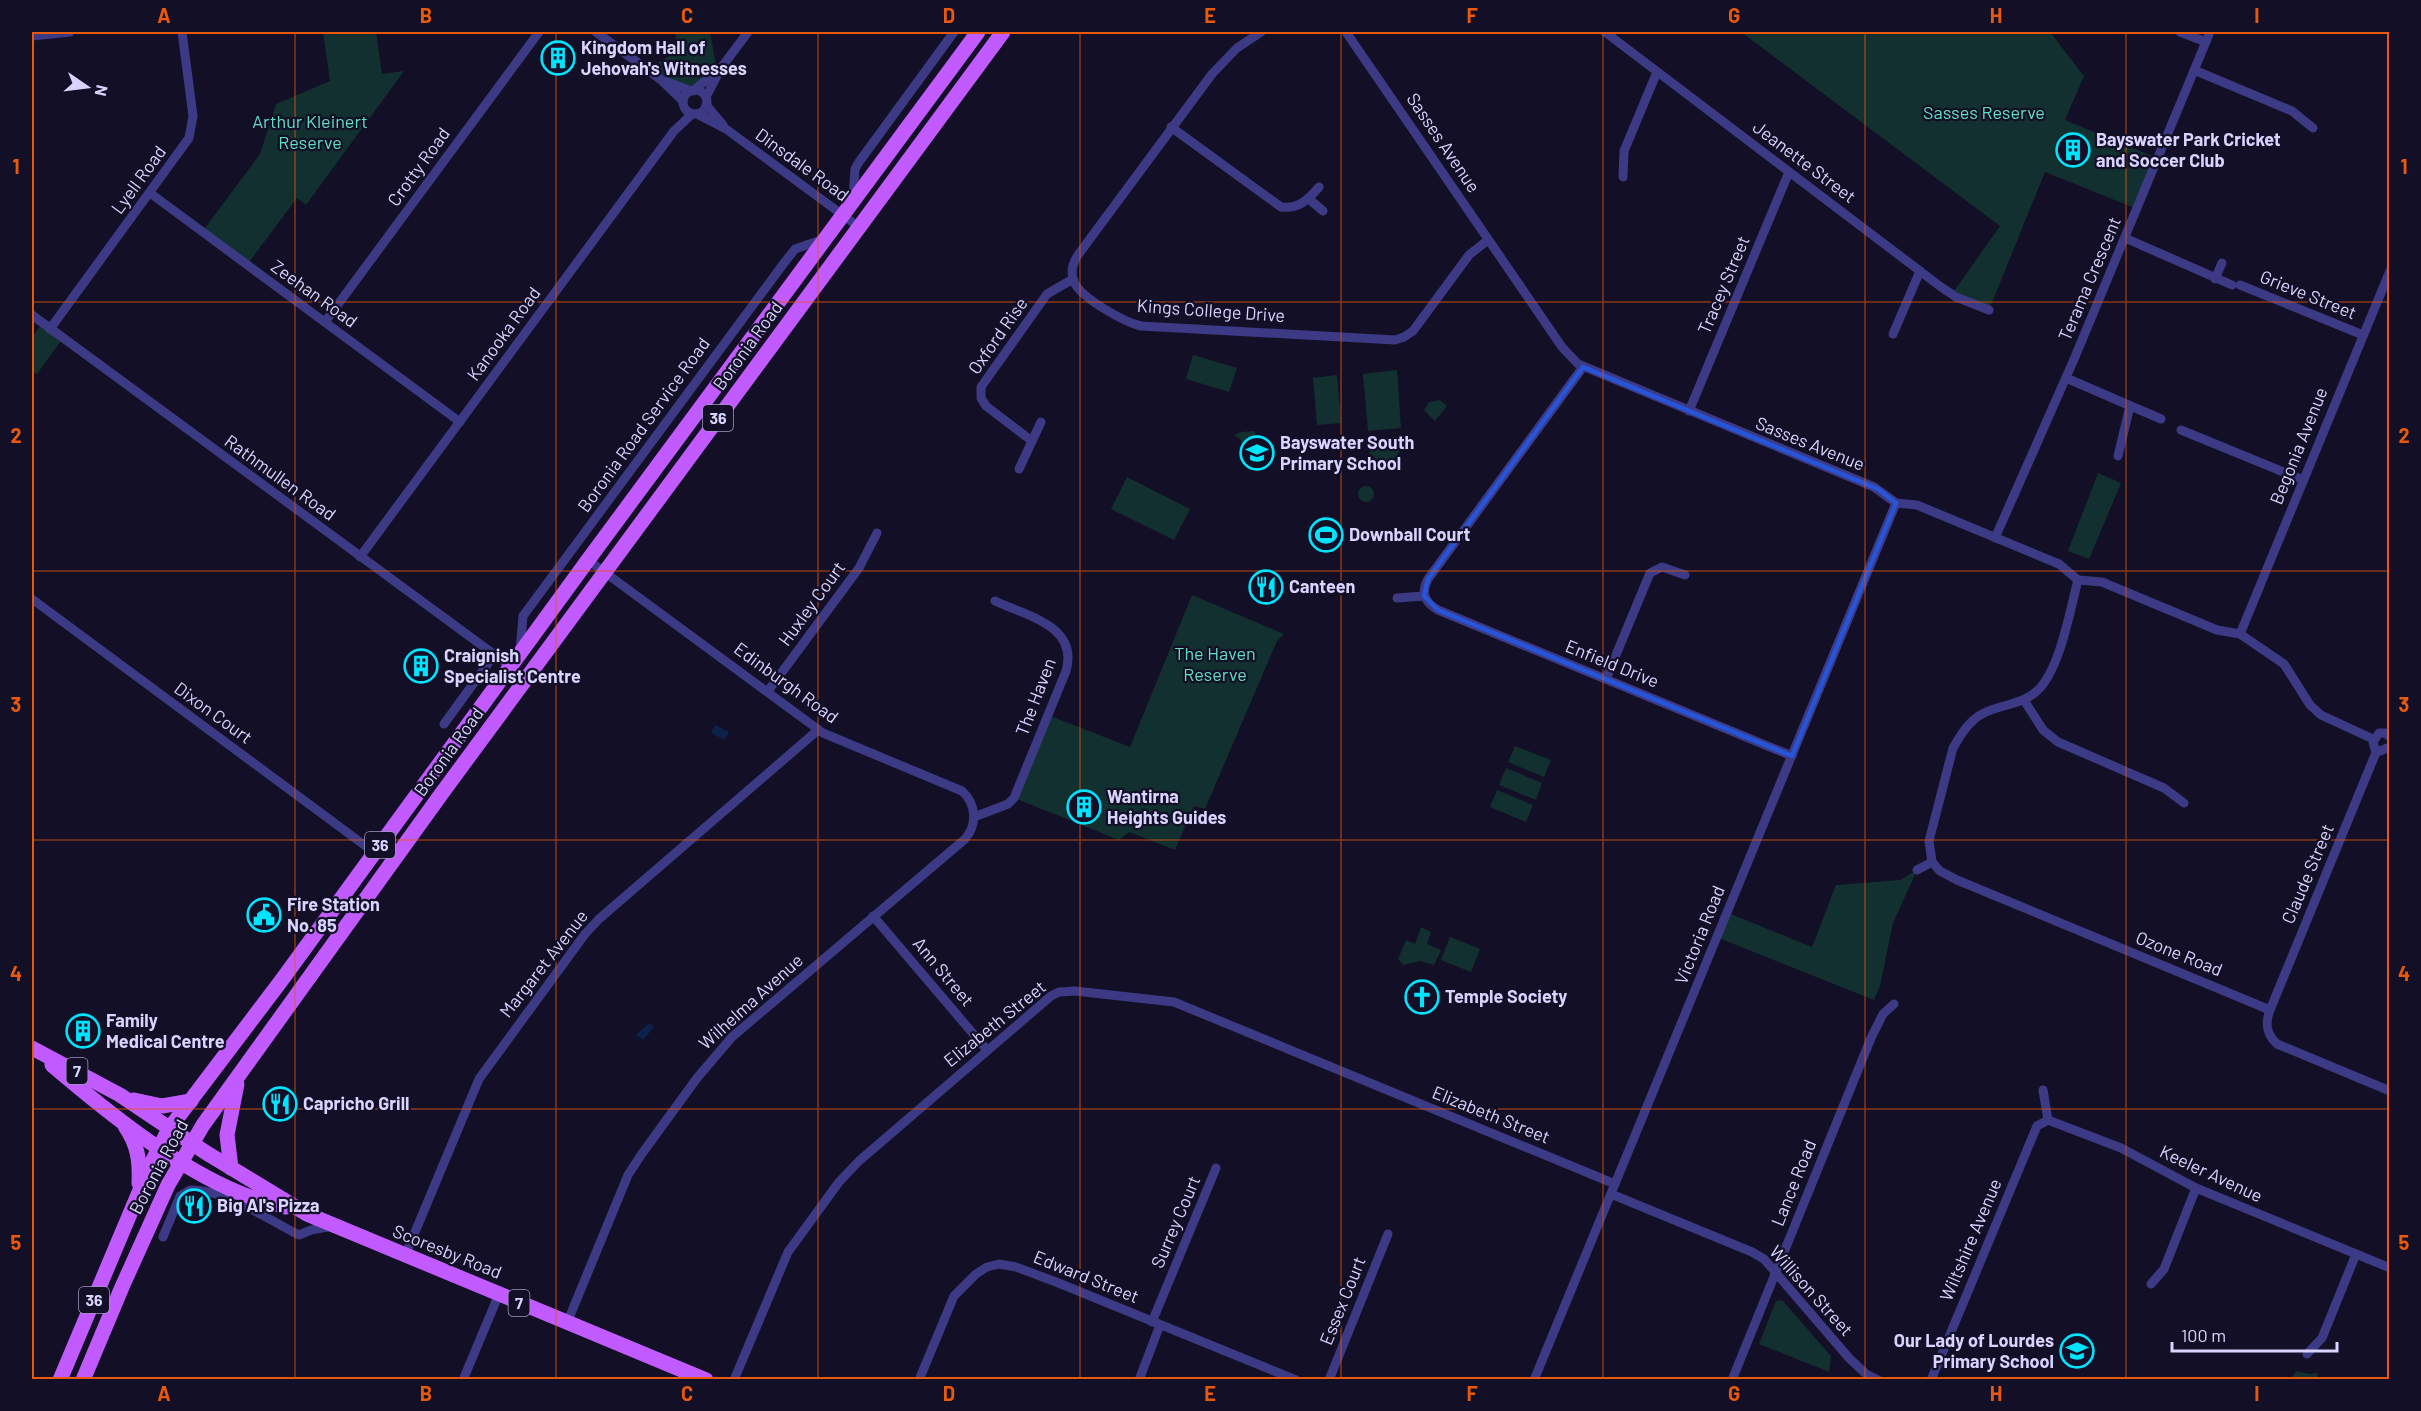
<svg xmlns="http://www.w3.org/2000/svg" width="2421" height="1411" font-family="Barlow,sans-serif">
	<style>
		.green { fill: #12302f }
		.water { fill: #0c2248 }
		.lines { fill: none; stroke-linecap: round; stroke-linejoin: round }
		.street { stroke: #3d3a85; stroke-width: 9 }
		.primary { stroke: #c25bff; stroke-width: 15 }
		.marked { fill: none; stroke: #2655da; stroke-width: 4.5; stroke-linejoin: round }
		.grid { fill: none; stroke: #e8590c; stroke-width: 1.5; stroke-opacity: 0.55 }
		.labels { text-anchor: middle; stroke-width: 4.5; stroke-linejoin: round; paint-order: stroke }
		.shield { fill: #130f26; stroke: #9e99be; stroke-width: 1.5 }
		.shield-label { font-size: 16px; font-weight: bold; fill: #d9d4ff }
		.poi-label { font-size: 18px; font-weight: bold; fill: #d9d4ff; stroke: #130f26; text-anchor: start }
		.park-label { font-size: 18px; fill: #5fe0c0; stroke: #130f26 }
		.street-label { font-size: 18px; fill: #d9d4ff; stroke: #130f26 }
		.neatline { fill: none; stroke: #e8590c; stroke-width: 2 }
		.grid-label { font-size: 20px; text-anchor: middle; font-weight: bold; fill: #e8590c }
	</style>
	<rect width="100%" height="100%" fill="#130f26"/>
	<g class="green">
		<polygon points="323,32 376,32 382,74 404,71 306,205 297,198 247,265 202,232 260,154 276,104 330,81"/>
		<polygon points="675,32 710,32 717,71 693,91 647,69 678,51"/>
		<polygon points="1741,32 2050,32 2084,76 2065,120 2157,158 2137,209 2045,172 1989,310 1952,294 2000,226"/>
		<polygon points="42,323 63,338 37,374 32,371 32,338"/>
		<polygon points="1193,355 1237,368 1229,392 1186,379"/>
		<polygon points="1397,370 1401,428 1368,431 1363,374"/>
		<polygon points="1337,375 1341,423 1317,425 1313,378"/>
		<polygon points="1440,400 1447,406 1435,421 1424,410 1429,402"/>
		<polygon points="1254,431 1260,443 1253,450 1243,449 1241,440 1234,435 1241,432"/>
		<polygon points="1384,436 1402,449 1387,467 1369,453"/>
		<polygon points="2098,473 2121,483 2089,559 2068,551"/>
		<polygon points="1127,477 1190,509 1174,540 1111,509"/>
		<circle cx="1366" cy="494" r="8"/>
		<polygon points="1192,595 1284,634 1277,641 1205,809 1194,806 1175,850 1129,832 1119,840 1014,798 1048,715 1130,747"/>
		<polygon points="1515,746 1551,760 1544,777 1508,762"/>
		<polygon points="1506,768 1542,783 1536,800 1499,785"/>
		<polygon points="1497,790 1533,805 1526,822 1490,807"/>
		<polygon points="1917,870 1893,923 1880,986 1874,1000 1716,937 1726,912 1812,947 1836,885 1900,880"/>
		<polygon points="1421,927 1431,932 1427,944 1441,950 1434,965 1420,961 1403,965 1398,959 1406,940 1415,944"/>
		<polygon points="1450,937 1480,949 1471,972 1441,960"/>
		<polygon points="1782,1300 1831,1356 1829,1372 1759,1344 1776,1301"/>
		<polygon points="2296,1371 2310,1374 2317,1373 2319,1379 2291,1379"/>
	</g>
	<g class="water">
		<polygon points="715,725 729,732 725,740 711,733"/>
		<polygon points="649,1023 654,1027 643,1040 636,1035"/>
	</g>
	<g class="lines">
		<g class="street">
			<polyline points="596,32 660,79 683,101"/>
			<path d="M1261 32 1237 48 1212 74 1078 255C1072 264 1070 272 1074 282 1081 298 1124 322 1141 326L1395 340 1404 337 1413 331 1469 255 1488 240"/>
			<polyline points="1346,32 1562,347 1578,364 1874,487 1896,503 1917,505 2059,564 2078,580 2102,582 2217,630 2240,634 2284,664 2310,705 2321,715 2373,739"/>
			<polyline points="1605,32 1941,287 1956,297 1989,310"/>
			<polyline points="2180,32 2206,42"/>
			<polyline points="32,36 70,32"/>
			<polyline points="2194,70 2292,111 2313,128"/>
			<polyline points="665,81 691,91"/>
			<circle cx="695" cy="102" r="12"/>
			<polyline points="693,91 716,72"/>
			<polyline points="706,97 721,68 748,32"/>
			<polyline points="706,105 723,125"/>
			<polyline points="697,114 726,129 859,227"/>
			<path d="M1171 127 1281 207C1299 209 1308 200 1319 187"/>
			<polyline points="1623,177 1624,151 1657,72"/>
			<polyline points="150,193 460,422"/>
			<polyline points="853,197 855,169 859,162 954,32"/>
			<polyline points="1309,199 1323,211"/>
			<polyline points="2125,238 2232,285"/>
			<polyline points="2215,279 2222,263"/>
			<polyline points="2240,285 2363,335"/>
			<polyline points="32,315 510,666"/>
			<polyline points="325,322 539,32"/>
			<polyline points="50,329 189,138 193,116 182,32"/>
			<polyline points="1893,334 1920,271"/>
			<path d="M1583 367 1428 579C1421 592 1424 602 1438 610L1792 756"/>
			<polyline points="2066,378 2161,419"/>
			<polyline points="1689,411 1789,172"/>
			<polyline points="2181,430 2303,480"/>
			<polyline points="1032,441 986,406 981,398 981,387 1047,294 1073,279"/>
			<polyline points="2118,456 2130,406"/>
			<polyline points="1019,469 1041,422"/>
			<polyline points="1995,538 2075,357 2210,32"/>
			<polyline points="360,557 674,131 692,114"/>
			<polyline points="1397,598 1424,596"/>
			<polyline points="32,599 375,853"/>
			<polyline points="2240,634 2390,271"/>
			<polyline points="520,651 523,616 784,263 795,249 824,239"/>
			<polyline points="1606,679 1650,573 1662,567 1685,575"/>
			<polyline points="768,691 859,568 877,533"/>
			<polyline points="2024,700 2043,730 2058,742 2164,788 2184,803"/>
			<polyline points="444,724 494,655"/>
			<polyline points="2390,737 2385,733 2379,733 2373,742 2375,749 2380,751 2390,747"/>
			<path d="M974 817 1008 804 1014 798 1066 671C1079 626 1027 616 995 601"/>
			<path d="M1932 862 1929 841 1953 748C1962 732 1972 716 1991 710 2007 704 2024 703 2037 691 2060 670 2070 610 2078 580"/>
			<path d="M1917 870 1932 862 1940 871 1957 880 2270 1010C2265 1023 2266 1034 2277 1044L2390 1091"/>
			<polyline points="873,916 987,1050"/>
			<polyline points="2270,1010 2377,750"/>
			<polyline points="2043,1090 2048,1120 2121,1148 2196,1188 2390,1268"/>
			<polyline points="1611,1194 1752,1252 1764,1259 1849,1358 1866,1374 1878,1380"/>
			<path d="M163 1237 180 1196 190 1190C226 1189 268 1220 299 1235L311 1230 333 1226"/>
			<polyline points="405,1256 479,1079 585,934 599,919 818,730"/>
			<polyline points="2151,1284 2164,1269 2196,1188"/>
			<polyline points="1152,1322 1216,1168"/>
			<path d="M567 1323 628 1175 641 1155 697 1078 732 1037 965 839C978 824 976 804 962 791L823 733 588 560"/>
			<polyline points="2307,1354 2322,1338 2356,1254"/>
			<polyline points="463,1380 499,1294"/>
			<polyline points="734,1380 788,1252 839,1182 859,1161 1051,996 1059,992 1075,991 1174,1002 1615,1184"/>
			<polyline points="919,1380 954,1296 976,1274 987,1267 999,1264 1016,1267 1056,1282 1296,1380"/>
			<polyline points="1139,1380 1160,1325"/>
			<polyline points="1329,1380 1388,1234"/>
			<polyline points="1534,1380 1896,503"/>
			<polyline points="1732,1380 1871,1038 1883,1014 1894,1004"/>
			<polyline points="1931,1380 2037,1126 2048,1120"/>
		</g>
		<g class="primary">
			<polyline points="32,1048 120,1095 205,1152 307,1214 706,1380"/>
			<path d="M52 1065C106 1111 175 1167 242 1194 256 1199 271 1203 286 1207"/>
			<polyline points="134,1100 162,1106 191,1101"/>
			<path d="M125 1126C138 1145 140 1161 139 1183"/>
			<polyline points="231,1168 227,1135 237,1084"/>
			<polyline points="60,1380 151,1164 169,1129 281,981 588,560 978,32"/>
			<polyline points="83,1380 122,1287 168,1185 203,1125 442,793 1003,32"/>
		</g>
	</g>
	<path class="marked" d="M1583 367 1878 489 1896 503 1792 756 1438 610 1424 596 1428 579Z"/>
	<path class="grid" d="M295 32V1380M556 32V1380M818 32V1380M1080 32V1380M1341 32V1380M1603 32V1380M1865 32V1380M2126 32V1380M32 302H2390M32 571H2390M32 840H2390M32 1109H2390"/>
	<defs>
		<symbol id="building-ring" viewBox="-11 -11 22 22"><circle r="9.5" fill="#130f26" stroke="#00e5ff" stroke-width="1.5"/><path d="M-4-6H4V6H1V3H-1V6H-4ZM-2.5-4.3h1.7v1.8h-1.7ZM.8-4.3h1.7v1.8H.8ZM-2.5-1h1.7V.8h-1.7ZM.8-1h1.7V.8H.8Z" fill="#00e5ff"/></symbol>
		<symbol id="school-ring" viewBox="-11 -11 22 22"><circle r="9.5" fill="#130f26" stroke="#00e5ff" stroke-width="1.5"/><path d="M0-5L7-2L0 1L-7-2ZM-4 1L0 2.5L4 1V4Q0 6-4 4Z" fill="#00e5ff"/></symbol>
		<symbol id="stadium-ring" viewBox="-11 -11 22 22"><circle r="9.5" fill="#130f26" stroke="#00e5ff" stroke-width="1.5"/><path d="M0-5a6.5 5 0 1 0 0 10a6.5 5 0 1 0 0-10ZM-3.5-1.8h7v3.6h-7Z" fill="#00e5ff"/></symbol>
		<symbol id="restaurant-ring" viewBox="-11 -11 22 22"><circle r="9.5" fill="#130f26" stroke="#00e5ff" stroke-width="1.5"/><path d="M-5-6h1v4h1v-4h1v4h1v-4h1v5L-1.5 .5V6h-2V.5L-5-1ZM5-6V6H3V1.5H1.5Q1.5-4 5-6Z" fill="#00e5ff"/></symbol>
		<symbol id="civic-ring" viewBox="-11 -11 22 22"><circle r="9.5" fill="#130f26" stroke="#00e5ff" stroke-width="1.5"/><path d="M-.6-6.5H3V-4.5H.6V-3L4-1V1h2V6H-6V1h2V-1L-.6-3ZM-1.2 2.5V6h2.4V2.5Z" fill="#00e5ff"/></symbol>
		<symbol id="church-ring" viewBox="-11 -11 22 22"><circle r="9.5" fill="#130f26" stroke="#00e5ff" stroke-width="1.5"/><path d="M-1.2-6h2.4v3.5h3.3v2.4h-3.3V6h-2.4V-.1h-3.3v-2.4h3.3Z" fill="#00e5ff"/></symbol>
	</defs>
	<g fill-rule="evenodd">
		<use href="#building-ring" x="539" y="39" width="38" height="38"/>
		<use href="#building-ring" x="2054" y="131" width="38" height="38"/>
		<use href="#school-ring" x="1238" y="434" width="38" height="38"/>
		<use href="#stadium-ring" x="1307" y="516" width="38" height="38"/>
		<use href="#restaurant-ring" x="1247" y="568" width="38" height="38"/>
		<use href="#building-ring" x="402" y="647" width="38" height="38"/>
		<use href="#building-ring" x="1065" y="788" width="38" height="38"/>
		<use href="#civic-ring" x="245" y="896" width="38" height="38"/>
		<use href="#church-ring" x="1403" y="978" width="38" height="38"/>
		<use href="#building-ring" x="64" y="1012" width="38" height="38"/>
		<use href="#restaurant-ring" x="261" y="1085" width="38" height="38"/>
		<use href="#restaurant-ring" x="175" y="1187" width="38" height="38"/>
		<use href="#school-ring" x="2058" y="1332" width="38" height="38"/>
	</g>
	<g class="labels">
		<g class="shield">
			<rect x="703" y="405" width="30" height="26" rx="4.5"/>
			<rect x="365" y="832" width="30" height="26" rx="4.5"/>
			<rect x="66.5" y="1058" width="21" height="26" rx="4.5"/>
			<rect x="79" y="1287" width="30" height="26" rx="4.5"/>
			<rect x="508.5" y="1290" width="21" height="26" rx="4.5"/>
		</g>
		<g class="shield-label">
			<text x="718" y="424">36</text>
			<text x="380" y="851">36</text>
			<text x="77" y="1077">7</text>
			<text x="94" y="1306">36</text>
			<text x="519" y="1309">7</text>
		</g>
		<g class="poi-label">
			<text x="581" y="54">Kingdom Hall of<tspan x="581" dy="21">Jehovah's Witnesses</tspan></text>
			<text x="2096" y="146">Bayswater Park Cricket<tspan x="2096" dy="21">and Soccer Club</tspan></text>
			<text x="1280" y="449">Bayswater South<tspan x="1280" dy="21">Primary School</tspan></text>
			<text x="1349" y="541">Downball Court</text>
			<text x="1289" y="593">Canteen</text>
			<text x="444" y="662">Craignish<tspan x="444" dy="21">Specialist Centre</tspan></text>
			<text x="1107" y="803">Wantirna<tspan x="1107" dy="21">Heights Guides</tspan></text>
			<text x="287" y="911">Fire Station<tspan x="287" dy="21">No. 85</tspan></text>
			<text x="1445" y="1003">Temple Society</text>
			<text x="106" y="1027">Family<tspan x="106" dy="21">Medical Centre</tspan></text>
			<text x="303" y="1110">Capricho Grill</text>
			<text x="217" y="1212">Big Al's Pizza</text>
			<text x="2054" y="1347" text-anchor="end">Our Lady of Lourdes<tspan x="2054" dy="21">Primary School</tspan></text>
		</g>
		<g class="park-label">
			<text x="1984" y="119">Sasses Reserve</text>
			<text x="310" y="128">Arthur Kleinert<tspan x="310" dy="21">Reserve</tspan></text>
			<text x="1215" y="660">The Haven<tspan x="1215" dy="21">Reserve</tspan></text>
		</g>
		<g class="street-label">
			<text transform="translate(1443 143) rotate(56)" y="6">Sasses Avenue</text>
			<text transform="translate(1804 162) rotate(37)" y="6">Jeanette Street</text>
			<text transform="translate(802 165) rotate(36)" y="6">Dinsdale Road</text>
			<text transform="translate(419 167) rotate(-54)" y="6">Crotty Road</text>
			<text transform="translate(139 180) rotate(-54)" y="6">Lyell Road</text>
			<text transform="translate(2090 279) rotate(-67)" y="6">Terama Crescent</text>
			<text transform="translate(1724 285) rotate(-67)" y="6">Tracey Street</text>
			<text transform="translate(314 294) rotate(36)" y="6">Zeehan Road</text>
			<text transform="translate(2308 295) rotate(22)" y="6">Grieve Street</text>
			<text transform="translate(1211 311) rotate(4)" y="6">Kings College Drive</text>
			<text transform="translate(504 334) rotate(-54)" y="6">Kanooka Road</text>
			<text transform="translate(998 336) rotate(-55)" y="6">Oxford Rise</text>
			<text transform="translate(748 346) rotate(-54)" y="6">Boronia Road</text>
			<text transform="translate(644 425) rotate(-54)" y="6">Boronia Road Service Road</text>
			<text transform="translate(1810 444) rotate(22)" y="6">Sasses Avenue</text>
			<text transform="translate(2299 446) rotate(-68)" y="6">Begonia Avenue</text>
			<text transform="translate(280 478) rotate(36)" y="6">Rathmullen Road</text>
			<text transform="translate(812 604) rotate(-54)" y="6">Huxley Court</text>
			<text transform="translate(1612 664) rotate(22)" y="6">Enfield Drive</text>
			<text transform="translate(786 683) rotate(36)" y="6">Edinburgh Road</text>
			<text transform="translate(1036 697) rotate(-69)" y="6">The Haven</text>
			<text transform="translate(213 713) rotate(36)" y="6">Dixon Court</text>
			<text transform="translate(449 752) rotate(-54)" y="6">Boronia Road</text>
			<text transform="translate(2308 874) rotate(-67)" y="6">Claude Street</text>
			<text transform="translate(1700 935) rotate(-68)" y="6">Victoria Road</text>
			<text transform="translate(2179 954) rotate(22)" y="6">Ozone Road</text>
			<text transform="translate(544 964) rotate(-52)" y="6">Margaret Avenue</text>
			<text transform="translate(943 972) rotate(50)" y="6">Ann Street</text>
			<text transform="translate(751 1002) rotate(-42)" y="6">Wilhelma Avenue</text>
			<text transform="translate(995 1024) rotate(-39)" y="6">Elizabeth Street</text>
			<text transform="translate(1491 1115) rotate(22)" y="6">Elizabeth Street</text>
			<text transform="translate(159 1167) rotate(-62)" y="6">Boronia Road</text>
			<text transform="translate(2211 1174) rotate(25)" y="6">Keeler Avenue</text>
			<text transform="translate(1794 1183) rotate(-68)" y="6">Lance Road</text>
			<text transform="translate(1176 1222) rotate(-67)" y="6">Surrey Court</text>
			<text transform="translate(1971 1240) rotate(-67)" y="6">Wiltshire Avenue</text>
			<text transform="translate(447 1252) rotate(22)" y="6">Scoresby Road</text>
			<text transform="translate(1086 1277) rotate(22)" y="6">Edward Street</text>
			<text transform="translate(1811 1291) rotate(48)" y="6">Willison Street</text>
			<text transform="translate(1343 1301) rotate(-68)" y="6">Essex Court</text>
		</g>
	</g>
	<rect width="2421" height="1411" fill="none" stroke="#130f26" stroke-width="66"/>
	<g transform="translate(87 87) rotate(104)" stroke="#130f26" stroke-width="4.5" paint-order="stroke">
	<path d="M0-4.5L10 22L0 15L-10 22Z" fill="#d9d4ff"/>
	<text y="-9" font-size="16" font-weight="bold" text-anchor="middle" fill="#d9d4ff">N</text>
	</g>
	<path d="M2172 1342v9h165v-9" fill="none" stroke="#d9d4ff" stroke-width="3"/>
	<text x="2181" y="1342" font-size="18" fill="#d9d4ff" stroke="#130f26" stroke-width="4.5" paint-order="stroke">100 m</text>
	<rect x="33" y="33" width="2355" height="1345" class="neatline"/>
	<g class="grid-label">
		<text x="164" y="23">A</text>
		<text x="426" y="23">B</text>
		<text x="687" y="23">C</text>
		<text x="949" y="23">D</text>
		<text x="1210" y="23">E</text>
		<text x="1472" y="23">F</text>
		<text x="1734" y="23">G</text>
		<text x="1996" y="23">H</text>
		<text x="2257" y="23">I</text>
		<text x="16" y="174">1</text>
		<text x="2404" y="174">1</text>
		<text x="16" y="443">2</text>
		<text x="2404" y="443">2</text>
		<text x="16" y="712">3</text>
		<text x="2404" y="712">3</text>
		<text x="16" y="981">4</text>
		<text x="2404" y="981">4</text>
		<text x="16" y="1250">5</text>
		<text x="2404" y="1250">5</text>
		<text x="164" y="1401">A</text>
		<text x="426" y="1401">B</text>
		<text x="687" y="1401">C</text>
		<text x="949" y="1401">D</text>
		<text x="1210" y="1401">E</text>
		<text x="1472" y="1401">F</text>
		<text x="1734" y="1401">G</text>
		<text x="1996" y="1401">H</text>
		<text x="2257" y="1401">I</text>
	</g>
</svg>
